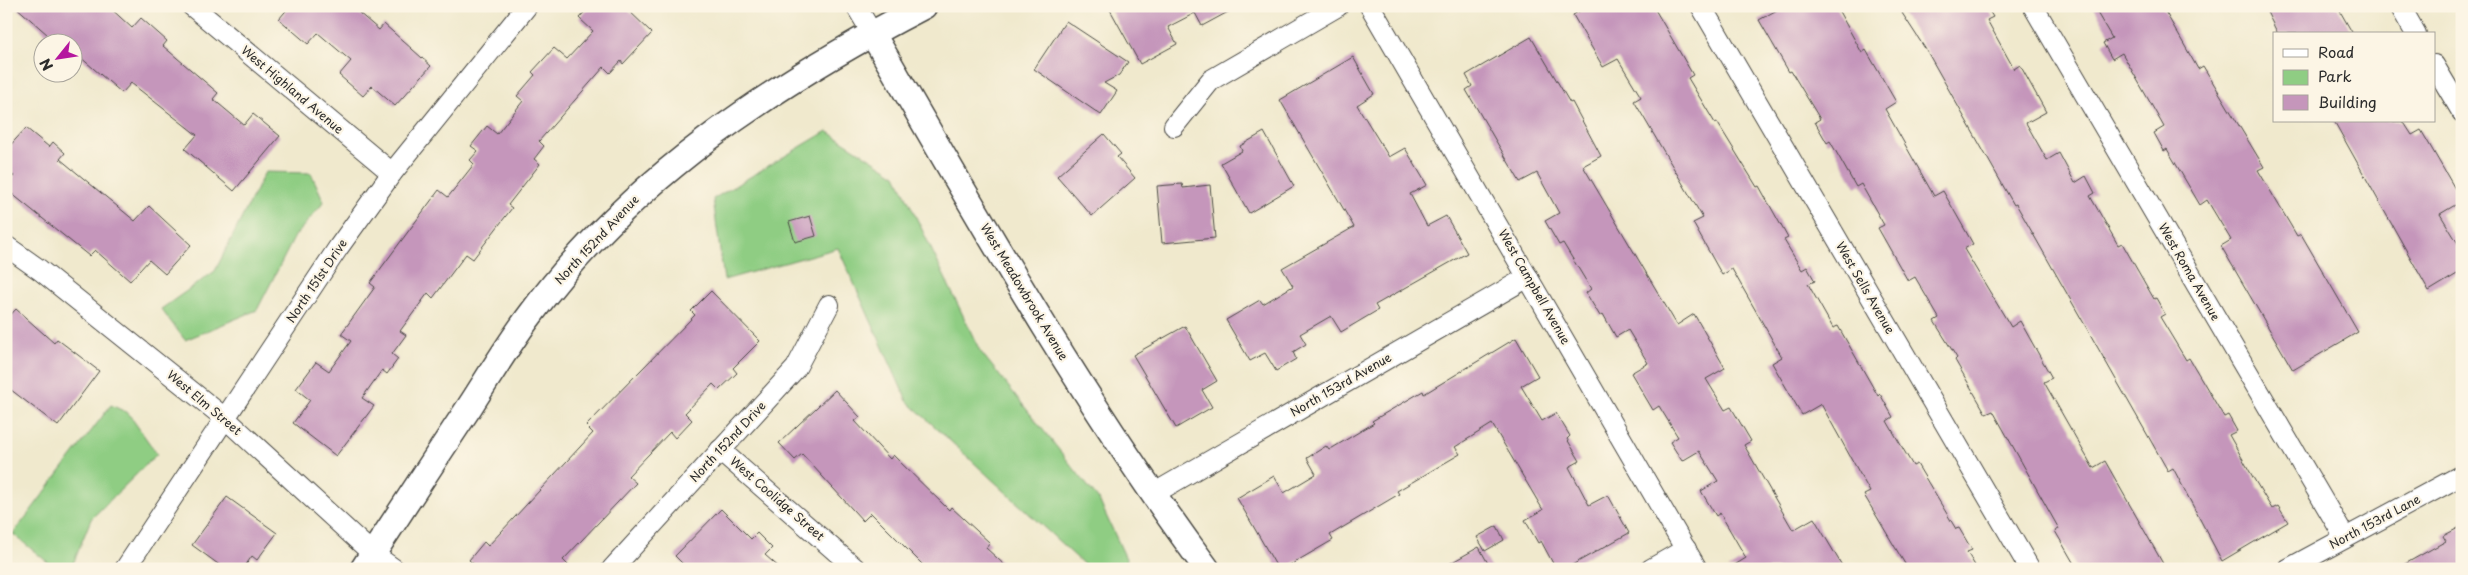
<svg xmlns="http://www.w3.org/2000/svg" width="2468" height="575" font-family="'Playpen Sans',sans-serif">
	<style>
		.green { fill: #8fcd83; stroke: #5d7c57 }
		.building { fill: #c596bb }
		.lines { fill: none; stroke-linecap: round; stroke-linejoin: round }
		.minor-casing { stroke: #494843; stroke-width: 22 }
		.tertiary-casing { stroke: #494843; stroke-width: 28 }
		.minor { stroke: #fff; stroke-width: 20 }
		.tertiary { stroke: #fff; stroke-width: 25 }
		.labels { text-anchor: middle; stroke-width: 4.5; stroke-linejoin: round; paint-order: stroke }
		.street-label { font-size: 12px; fill: #2b2b2b; stroke: #fcf5e5 }
	</style>
	<rect width="100%" height="100%" fill="#fcf5e5"/>
	<filter id="ink" filterUnits="userSpaceOnUse"><feTurbulence type="fractalNoise" baseFrequency=".02" numOctaves="2"/><feDisplacementMap in="SourceGraphic" scale="10" xChannelSelector="R" yChannelSelector="G"/><feConvolveMatrix kernelMatrix="1 2 1 2 8 2 1 2 1" color-interpolation-filters="sRGB"/></filter>
	<filter id="wash" filterUnits="userSpaceOnUse"><feTurbulence type="fractalNoise" baseFrequency=".0096" numOctaves="4" result="noise"/><feDisplacementMap in="SourceGraphic" scale="20" xChannelSelector="R" yChannelSelector="G"/><feGaussianBlur stdDeviation="1.12" result="paint"/><feColorMatrix in="noise" values="0 0 0 0 0 0 0 0 0 0 0 0 0 0 0 0 0 1.4 0 .05"/><feComposite in="paint" operator="in"/></filter>
	<g filter="url(#wash)">
		<rect width="100%" height="100%" fill="#f0e9cd"/>
		<g class="green">
			<polygon points="827,131 896,175 980,351 1099,500 1128,563 1117,569 1089,569 907,401 838,248 724,280 713,199"/>
			<polygon points="265,172 311,173 324,202 295,236 257,310 185,340 161,309 215,271"/>
			<polygon points="111,405 128,413 157,454 91,519 71,569 56,569 13,534"/>
		</g>
		<g id="blocks">
			<g class="building">
				<polygon points="15,6 108,6 132,28 141,18 167,41 163,46 218,93 213,99 244,125 253,114 280,136 234,191 185,149 197,135 131,83 122,93 72,50 72,42 56,42"/>
				<polygon points="290,6 351,6 379,30 384,24 431,66 395,106 372,86 363,96 339,75 351,61 318,33 308,44 279,19"/>
				<polygon points="590,6 624,6 652,33 623,64 621,61 610,73 604,67 539,141 544,146 534,159 540,164 508,205 512,208 473,259 466,254 433,298 428,293 400,331 406,335 392,354 398,359 387,374 382,370 362,398 374,406 336,456 293,423 310,400 296,389 316,362 329,371 351,341 341,334 375,287 370,283 439,190 448,197 474,164 470,160 478,151 471,146 487,126 497,134 523,101 517,96 535,75 532,72 554,48 567,59 593,31 579,18"/>
				<polygon points="1108,6 1239,6 1202,26 1195,13 1168,27 1177,44 1140,64"/>
				<polygon points="1588,6 1653,6 1693,75 1688,78 1715,123 1717,122 1757,187 1759,186 1788,238 1784,240 1802,270 1807,267 1815,281 1808,284 1833,328 1838,326 1878,396 1880,394 1893,417 1887,421 1913,466 1917,464 1956,529 1959,528 1972,550 1967,552 1977,569 1908,569 1864,495 1870,492 1821,404 1802,415 1772,363 1782,357 1732,269 1722,275 1693,223 1703,218 1634,101 1641,97 1618,59 1603,67 1573,15"/>
				<polygon points="1784,6 1836,6 1862,53 1866,50 1896,102 1885,109 1934,196 1943,191 1973,244 1964,249 2011,327 2020,321 2052,378 2044,382 2093,468 2105,461 2166,569 2077,569 2055,531 2059,529 1993,411 1986,414 1955,360 1957,358 1934,321 1939,318 1915,277 1908,281 1878,228 1884,225 1861,184 1856,187 1830,141 1827,143 1815,122 1820,119 1791,71 1789,72 1759,20"/>
				<polygon points="1914,6 1986,6 1993,17 1987,20 2014,69 2020,65 2046,112 2026,123 2047,160 2059,153 2075,183 2086,176 2095,193 2090,196 2118,245 2122,243 2154,299 2156,298 2165,314 2160,317 2186,360 2189,358 2224,417 2228,415 2237,431 2229,435 2254,479 2272,509 2278,506 2288,522 2222,561 2173,468 2168,471 2016,204 2014,205 1928,53 1902,13"/>
				<polygon points="2093,6 2162,6 2198,69 2203,66 2264,167 2258,170 2297,236 2301,234 2358,332 2293,370 2221,246 2231,240 2207,200 2200,205 2167,149 2164,151 2154,133 2164,127 2122,53 2112,59 2103,43 2112,38"/>
				<polygon points="2264,6 2337,6 2353,34 2278,34"/>
				<polygon points="1066,21 1128,62 1119,75 1104,83 1117,91 1101,115 1034,69"/>
				<polygon points="1531,37 1570,103 1572,102 1601,156 1583,166 1677,325 1694,314 1725,368 1706,379 1725,410 1731,407 1751,441 1744,445 1793,530 1814,518 1844,569 1728,569 1746,558 1720,513 1716,516 1701,491 1718,481 1699,451 1682,461 1670,442 1678,437 1659,406 1653,410 1631,373 1648,363 1628,330 1616,337 1603,314 1600,316 1586,293 1591,289 1563,243 1559,245 1545,221 1559,213 1537,173 1520,182 1466,90 1472,86 1466,75"/>
				<polygon points="1353,57 1374,94 1357,105 1389,157 1405,148 1427,185 1410,194 1427,226 1446,216 1467,253 1375,305 1378,310 1341,332 1331,316 1300,334 1306,344 1293,352 1296,359 1276,371 1265,353 1250,361 1226,320 1260,300 1263,304 1293,286 1282,268 1354,227 1280,100"/>
				<polygon points="2334,121 2403,121 2412,135 2421,130 2462,201 2440,214 2462,250 2462,271 2429,291"/>
				<polygon points="26,128 49,147 53,142 65,153 60,159 135,221 149,206 191,245 165,274 149,260 130,281 95,250 89,256 6,189 6,184 14,176 6,169 6,150"/>
				<polygon points="1264,132 1294,186 1249,213 1221,163 1242,151 1240,146"/>
				<polygon points="1104,134 1121,154 1117,157 1135,178 1092,216 1057,176"/>
				<polygon points="1182,184 1183,188 1210,185 1215,238 1162,243 1157,186"/>
				<polygon points="810,216 816,236 795,242 789,222"/>
				<polygon points="711,291 760,341 733,368 737,373 719,390 713,384 685,413 692,420 675,438 670,432 628,476 636,483 563,560 572,569 479,569 469,560 484,542 488,546 593,433 586,426 695,315 691,311"/>
				<polygon points="16,309 54,343 57,339 99,371 58,426 6,386 6,320"/>
				<polygon points="1185,326 1217,381 1202,390 1212,407 1176,428 1133,355"/>
				<polygon points="1516,338 1538,376 1521,386 1542,421 1556,413 1570,436 1567,439 1580,461 1569,467 1589,505 1608,495 1629,533 1565,569 1556,569 1541,541 1538,543 1525,520 1543,510 1492,424 1455,447 1460,454 1397,491 1399,494 1330,535 1333,540 1283,569 1278,569 1237,498 1274,476 1284,493 1316,474 1307,458 1326,446 1329,450 1374,423 1372,421 1423,391 1424,394"/>
				<polygon points="835,390 860,417 855,421 890,459 893,455 949,510 951,507 990,543 986,548 1009,569 927,569 871,513 863,521 802,454 795,460 779,443"/>
				<polygon points="227,497 277,533 257,560 252,556 243,569 225,569 192,545"/>
				<polygon points="721,509 751,539 757,533 772,548 765,555 781,569 688,569 675,556"/>
				<polygon points="1497,526 1504,540 1485,551 1477,537"/>
				<polygon points="2462,526 2462,569 2396,569 2446,541 2443,536"/>
				<polygon points="1479,547 1491,569 1440,569"/>
			</g>
		</g>
	</g>
	<g filter="url(#ink)">
		<use href="#blocks" fill-opacity="0" stroke="#494843" stroke-width="1"/>
		<g class="lines">
			<defs>
				<g id="minor">
					<polyline points="192,6 392,173"/>
					<polyline points="856,6 872,33"/>
					<polyline points="1370,6 1697,569"/>
					<polyline points="1701,6 2030,569"/>
					<polyline points="2033,6 2345,538"/>
					<polyline points="2400,6 2416,34"/>
					<polyline points="2434,65 2462,112"/>
					<polyline points="1174,126 1211,80 1338,6"/>
					<polyline points="6,246 40,270 226,419 373,554 394,569"/>
					<polyline points="720,450 856,569"/>
					<polyline points="1153,494 1528,277"/>
					<polyline points="125,569 338,248 392,173 527,6"/>
					<polyline points="612,569 796,368 829,305"/>
					<polyline points="1651,569 1686,549"/>
					<polyline points="2288,569 2462,475"/>
				</g>
				<g id="tertiary">
					<path d="M872 33C978 216 1081 399 1207 569"/>
					<path d="M363 569C399 514 434 460 470 406 490 375 509 343 531 314 631 178 775 83 924 6"/>
				</g>
			</defs>
			<use href="#minor" class="minor-casing"/>
			<use href="#tertiary" class="tertiary-casing"/>
			<use href="#minor" class="minor"/>
			<use href="#tertiary" class="tertiary"/>
		</g>
	</g>
	<g class="labels">
		<g class="street-label">
			<text transform="translate(292 90) rotate(40)" y="4">West Highland Avenue</text>
			<text transform="translate(597 240) rotate(-47)" y="4">North 152nd Avenue</text>
			<text transform="translate(2189 272) rotate(60)" y="4">West Roma Avenue</text>
			<text transform="translate(317 281) rotate(-56)" y="4">North 151st Drive</text>
			<text transform="translate(1534 287) rotate(60)" y="4">West Campbell Avenue</text>
			<text transform="translate(1865 288) rotate(60)" y="4">West Sells Avenue</text>
			<text transform="translate(1024 292) rotate(59)" y="4">West Meadowbrook Avenue</text>
			<text transform="translate(1341 385) rotate(-30)" y="4">North 153rd Avenue</text>
			<text transform="translate(204 403) rotate(40)" y="4">West Elm Street</text>
			<text transform="translate(728 442) rotate(-47)" y="4">North 152nd Drive</text>
			<text transform="translate(777 499) rotate(41)" y="4">West Coolidge Street</text>
			<text transform="translate(2375 522) rotate(-28)" y="4">North 153rd Lane</text>
		</g>
	</g>
	<rect width="2468" height="575" fill="none" stroke="#fcf5e5" stroke-width="25"/>
	<rect x="2273" y="32" width="162" height="90" fill="#fcf5e5" stroke="#a8a49b"/>
	<rect x="2283" y="49" width="25" height="8" fill="#ffffff" stroke="#a8a49b"/>
	<text x="2318" y="58" font-size="15" fill="#2b2b2b">Road</text>
	<rect x="2283" y="70" width="25" height="15" fill="#8fcd83" stroke="#a8a49b"/>
	<text x="2318" y="82" font-size="15" fill="#2b2b2b">Park</text>
	<rect x="2283" y="95" width="25" height="15" fill="#c596bb" stroke="#a8a49b"/>
	<text x="2318" y="108" font-size="15" fill="#2b2b2b">Building</text>
	<g transform="translate(58 58) rotate(240)"><circle r="24" fill="#fcf5e5" stroke="#a8a49b"/>
	<path d="M0-4L9 19L0 12L-9 19Z" fill="#b5179e"/>
	<text y="-8" font-size="14" font-weight="bold" text-anchor="middle" fill="#2b2b2b">N</text>
	</g>
</svg>
